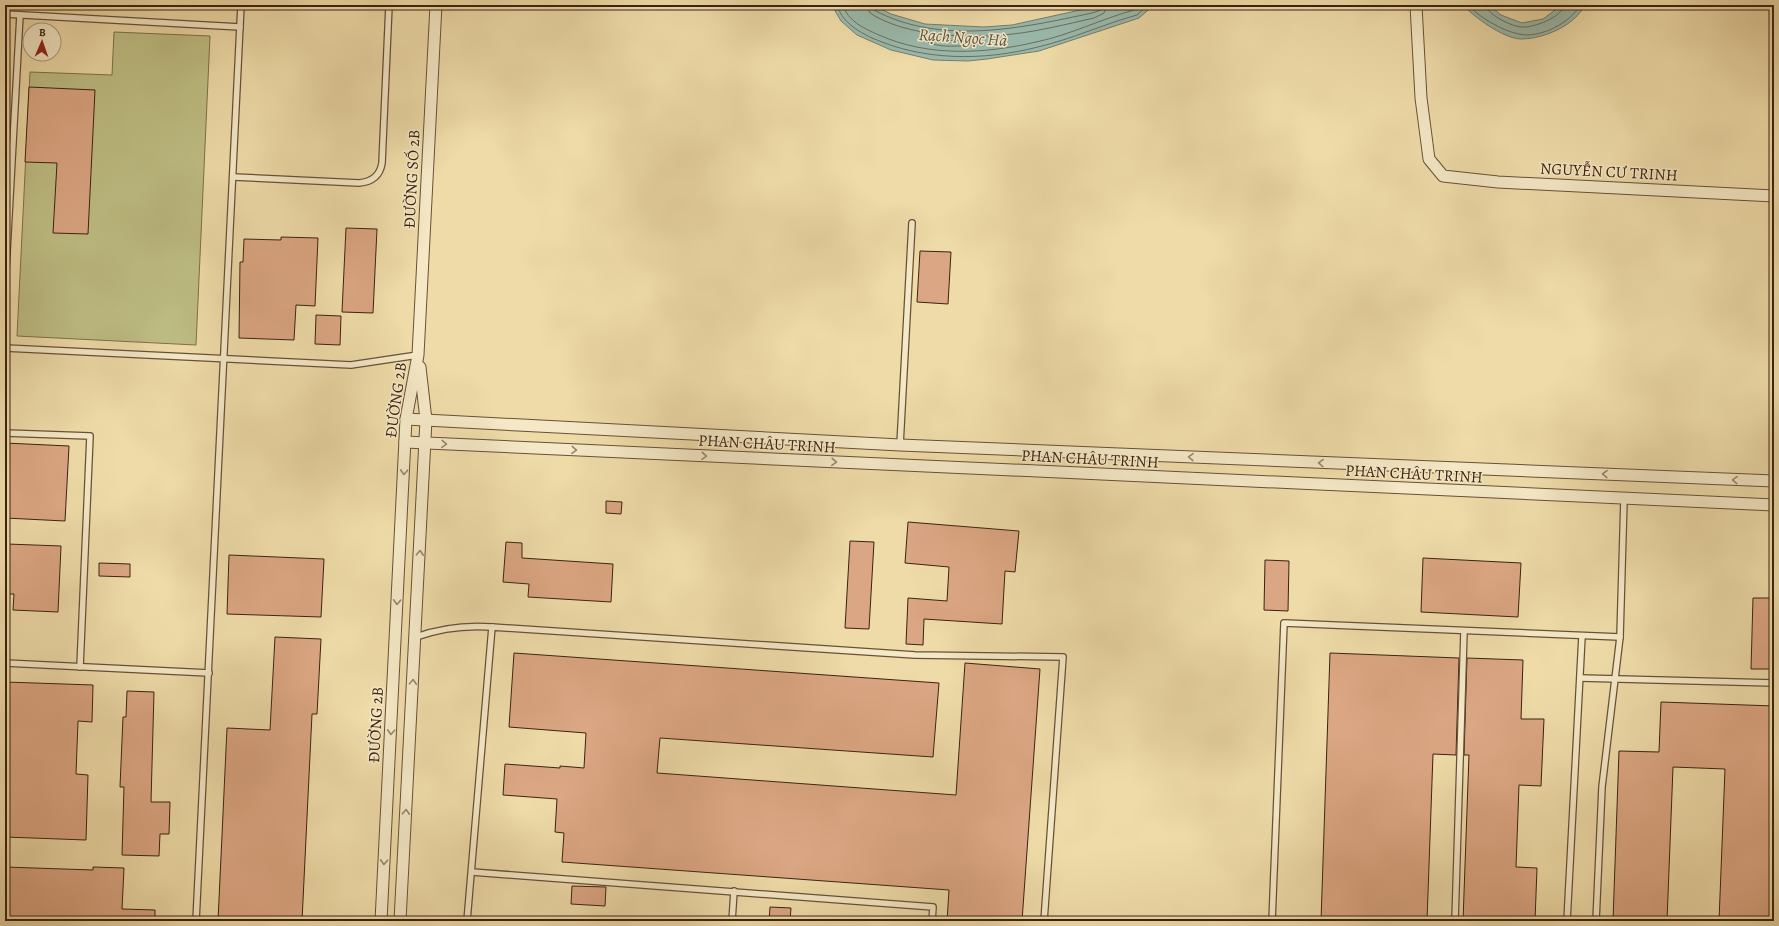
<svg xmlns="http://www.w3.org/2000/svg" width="1779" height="926" font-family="Alegreya,serif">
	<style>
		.green { fill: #bebe84; stroke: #7d704a }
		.water { fill: #9abaad; stroke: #747d6f }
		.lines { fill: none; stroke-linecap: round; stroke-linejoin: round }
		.shore { stroke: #6b6e5f; stroke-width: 1 }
		.building { fill: #dba683; stroke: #3c2211 }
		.lane-casing { stroke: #685037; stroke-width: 8 }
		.street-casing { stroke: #685037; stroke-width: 13 }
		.lane { stroke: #f4e8c6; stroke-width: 5.5 }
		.street { stroke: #f4e8c6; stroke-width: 11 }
		.oneway { stroke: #98856c }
		.labels { text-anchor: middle; stroke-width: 3; stroke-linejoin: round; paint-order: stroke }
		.street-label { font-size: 16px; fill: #3c2211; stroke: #f4e8c6 }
		.water-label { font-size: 17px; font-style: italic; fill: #585040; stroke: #f4e8c6 }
	</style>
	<rect width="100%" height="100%" fill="#eedba8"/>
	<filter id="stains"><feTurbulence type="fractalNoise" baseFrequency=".005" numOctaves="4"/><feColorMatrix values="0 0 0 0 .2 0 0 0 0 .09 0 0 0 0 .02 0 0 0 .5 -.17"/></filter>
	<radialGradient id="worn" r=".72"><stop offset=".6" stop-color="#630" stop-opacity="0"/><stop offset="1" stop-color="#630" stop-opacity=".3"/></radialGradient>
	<polygon class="green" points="114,32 210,36 196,345 17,336 30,72 112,75"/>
	<g class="water">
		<polygon points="834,5 873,5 891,14 925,24 984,27 1012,25 1103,5 1154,5 1139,18 1039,51 987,59 968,61 933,60 891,50 857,35 841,21 834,9"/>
		<path d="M1463 5H1489L1501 15 1522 23 1543 19 1562 5H1585C1579 16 1571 22 1561 28 1548 35 1534 39 1520 39 1503 38 1474 17 1463 5Z"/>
	</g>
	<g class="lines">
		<g class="shore">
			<path d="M838 5C839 20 859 32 872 38 924 61 983 61 1038 47 1072 39 1104 24 1137 15L1148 5"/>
			<path d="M843 5C847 21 865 29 879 35 928 57 985 54 1036 42 1070 35 1101 19 1134 10L1140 5"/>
			<path d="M867 5 870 13C906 37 971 39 1013 34 1040 31 1067 24 1094 18L1104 13 1107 5"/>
			<path d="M872 5 874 10C941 46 1022 28 1092 13L1101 10 1102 5"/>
			<path d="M1468 5C1479 17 1502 31 1519 34 1539 39 1571 23 1580 5"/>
			<path d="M1486 5C1487 15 1513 27 1522 27 1533 28 1563 17 1564 5"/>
			<path d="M931 40 975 41 977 43 975 45C961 46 942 48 929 43Z"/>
		</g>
	</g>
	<g class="building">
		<polygon points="29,87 95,90 88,234 53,233 57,163 25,162"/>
		<polygon points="346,228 377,229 373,313 342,312"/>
		<polygon points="281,237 318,238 315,306 296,305 294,340 239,338 240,262 243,262 244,239 281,240"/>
		<polygon points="920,251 951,252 948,304 917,302"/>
		<polygon points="316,315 341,316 340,345 315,344"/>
		<polygon points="5,443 69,446 65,521 5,518"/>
		<polygon points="606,501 622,502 621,514 606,513"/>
		<polygon points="908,522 1019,531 1015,572 1005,571 1002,624 924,619 923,645 906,644 908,598 947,601 949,567 905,563"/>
		<polygon points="850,541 874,542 869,629 845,628"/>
		<polygon points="506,542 522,543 522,558 613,564 611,602 528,597 529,584 503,582"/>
		<polygon points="7,544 61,546 58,612 13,610 14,594 5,594"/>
		<polygon points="229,555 324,559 321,617 227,614"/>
		<polygon points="1423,558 1521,563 1518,617 1421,612"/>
		<polygon points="1265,560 1289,561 1288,611 1264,610"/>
		<polygon points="99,563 130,564 130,577 99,576"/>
		<polygon points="1753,598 1774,598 1774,669 1751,669"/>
		<polygon points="275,637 321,639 317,714 312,714 302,921 218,921 227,728 270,730"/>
		<polygon points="514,653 939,683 933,757 660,738 657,773 956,795 965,663 1040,669 1022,921 947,921 949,890 562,862 564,833 555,832 557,799 503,795 505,764 560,768 560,766 584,768 586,733 509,727"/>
		<polygon points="1330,653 1459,658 1456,755 1433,754 1427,921 1321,921"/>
		<polygon points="1467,658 1523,660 1521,719 1544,719 1541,786 1519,785 1516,867 1537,868 1535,921 1463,921 1469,755 1464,755"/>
		<polygon points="5,682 93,685 92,722 78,721 76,774 88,775 86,840 5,837"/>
		<polygon points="127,691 154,692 151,802 170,802 169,834 160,834 159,856 122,855 124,787 120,787 123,717 126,717"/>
		<polygon points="1661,702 1774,706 1774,921 1719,921 1725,769 1673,767 1667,921 1613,921 1619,751 1659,752"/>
		<polygon points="5,867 93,870 93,867 124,868 122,909 155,910 155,921 5,921"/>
		<polygon points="572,886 606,887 605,906 571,904"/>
		<polygon points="770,907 791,908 790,921 769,921"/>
	</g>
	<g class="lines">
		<defs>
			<g id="lane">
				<polyline points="5,14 240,27"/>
				<path d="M233 177 359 183C371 182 380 176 382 163L389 5"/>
				<polyline points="5,288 20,15"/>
				<polyline points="5,348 351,365 418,355"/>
				<polyline points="5,433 90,436 80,667"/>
				<polyline points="900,445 912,223"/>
				<path d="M416 637C441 628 465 625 492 627"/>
				<polyline points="5,663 209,673"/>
				<polyline points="1580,678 1774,683"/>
				<polyline points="472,872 933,907 932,921"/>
				<polyline points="196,921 241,5"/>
				<polyline points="467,921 492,627 915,655 1063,657 1044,921"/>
				<polyline points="732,921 734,891"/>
				<polyline points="1272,921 1284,623 1620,637"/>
				<polyline points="1455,921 1464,631"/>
				<polyline points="1567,921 1582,636"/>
				<polyline points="1596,921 1602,787 1620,637 1624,499"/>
			</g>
			<g id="street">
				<polyline points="1416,5 1421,98 1429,159 1443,176 1498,182 1774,196"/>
				<polyline points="406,419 900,445 1774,481"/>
				<polyline points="405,442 1774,505"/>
				<polyline points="381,921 406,419 418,355 436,5"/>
				<polyline points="400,921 426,420 420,367"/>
			</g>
		</defs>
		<use href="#lane" class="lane-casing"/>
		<use href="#street" class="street-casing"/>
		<use href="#lane" class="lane"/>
		<use href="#street" class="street"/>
	</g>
	<defs><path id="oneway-chevron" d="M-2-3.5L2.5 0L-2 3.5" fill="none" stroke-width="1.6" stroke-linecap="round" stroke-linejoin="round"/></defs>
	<g class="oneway">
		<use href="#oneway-chevron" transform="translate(444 444) rotate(3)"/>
		<use href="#oneway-chevron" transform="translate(574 450) rotate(3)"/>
		<use href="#oneway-chevron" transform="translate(704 456) rotate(3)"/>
		<use href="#oneway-chevron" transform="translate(1191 457) rotate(-178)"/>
		<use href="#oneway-chevron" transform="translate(834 462) rotate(3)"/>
		<use href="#oneway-chevron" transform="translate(1321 463) rotate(-178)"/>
		<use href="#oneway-chevron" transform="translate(404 472) rotate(93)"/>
		<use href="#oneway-chevron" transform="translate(1605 474) rotate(-178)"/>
		<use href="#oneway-chevron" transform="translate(1735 480) rotate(-178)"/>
		<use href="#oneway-chevron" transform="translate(420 553) rotate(-87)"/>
		<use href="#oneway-chevron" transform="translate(397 602) rotate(93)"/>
		<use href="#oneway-chevron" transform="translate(413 682) rotate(-87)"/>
		<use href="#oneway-chevron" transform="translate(391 732) rotate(93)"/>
		<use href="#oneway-chevron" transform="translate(406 812) rotate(-87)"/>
		<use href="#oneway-chevron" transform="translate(384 862) rotate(93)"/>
	</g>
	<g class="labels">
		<g class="street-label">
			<text transform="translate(1609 171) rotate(3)" y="6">NGUYỄN CƯ TRINH</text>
			<text transform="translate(411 179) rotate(-87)" y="6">ĐƯỜNG SỐ 2B</text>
			<text transform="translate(395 400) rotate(-82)" y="6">ĐƯỜNG 2B</text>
			<text transform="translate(767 443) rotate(3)" y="6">PHAN CHÂU TRINH</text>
			<text transform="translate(1090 458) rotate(3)" y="6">PHAN CHÂU TRINH</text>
			<text transform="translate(1414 473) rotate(3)" y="6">PHAN CHÂU TRINH</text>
			<text transform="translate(375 725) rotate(-87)" y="6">ĐƯỜNG 2B</text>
		</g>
		<g class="water-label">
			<text transform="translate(963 37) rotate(4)" y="6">Rạch Ngọc Hà</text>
		</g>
	</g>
	<rect width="1779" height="926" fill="none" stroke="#eedba8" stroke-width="20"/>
	<rect x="6" y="6" width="1767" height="914" fill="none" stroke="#3c2211" stroke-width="2"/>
	<rect x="10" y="10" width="1759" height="906" fill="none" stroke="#3c2211"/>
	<g transform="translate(42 42) rotate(2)"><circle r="19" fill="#f4e8c6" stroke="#aa997e"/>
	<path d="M0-3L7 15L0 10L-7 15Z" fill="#8f2418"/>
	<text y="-6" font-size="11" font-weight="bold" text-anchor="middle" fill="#3c2211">B</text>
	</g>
	<rect width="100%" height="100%" filter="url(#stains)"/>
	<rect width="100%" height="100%" fill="url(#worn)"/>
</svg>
